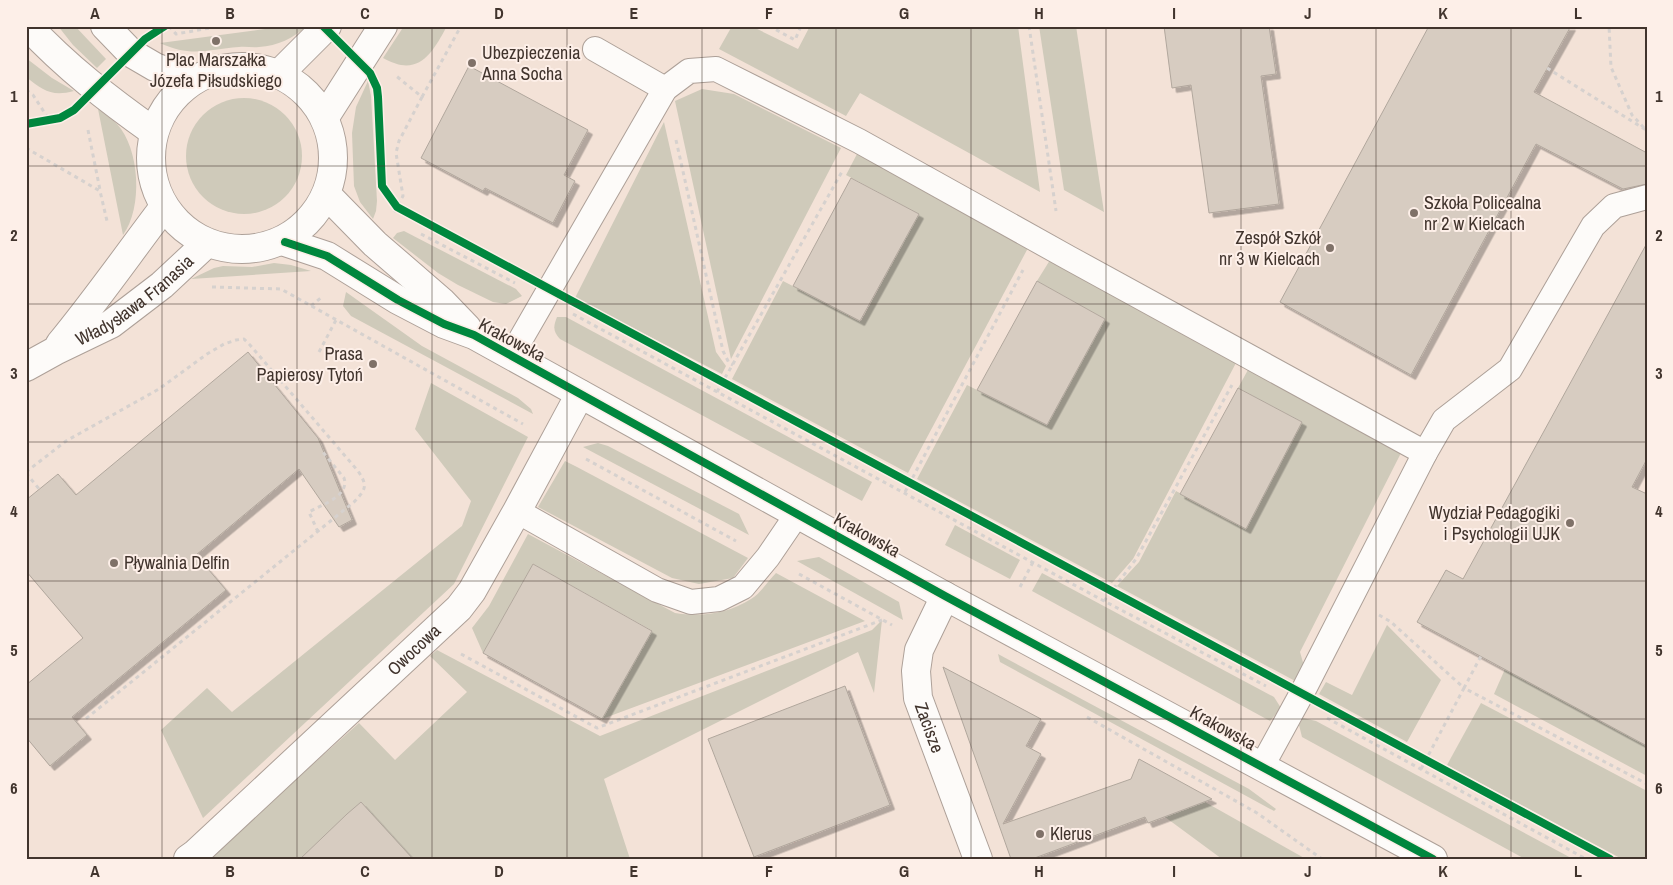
<svg xmlns="http://www.w3.org/2000/svg" width="1673" height="885" font-family="'Archivo Narrow',sans-serif">
	<style>
		.green { fill: #cfcaba }
		.building { fill: #d7ccc1; stroke: #b1a79d; filter: url(#shadow) }
		.lines { fill: none; stroke-linecap: round; stroke-linejoin: round }
		.service-casing { stroke: #ada098; stroke-width: 26 }
		.minor-casing { stroke: #ada098; stroke-width: 30 }
		.tertiary-casing { stroke: #ada098; stroke-width: 30 }
		.path { stroke: #d6d1ce; stroke-width: 3; stroke-dasharray: 4 4; stroke-linecap: butt }
		.service { stroke: #fdfbf9; stroke-width: 24 }
		.minor { stroke: #fdfbf9; stroke-width: 28 }
		.tertiary { stroke: #fdfbf9; stroke-width: 28 }
		.cycleway-casing { stroke: #fdefe8; stroke-width: 11 }
		.cycleway { stroke: #00873e; stroke-width: 8 }
		.grid { fill: none; stroke: #41342d; stroke-width: 1; stroke-opacity: 0.55 }
		.poi-dot { fill: #7f7168; stroke: #fdefe8; stroke-width: 2 }
		.labels { text-anchor: middle; stroke-width: 4; stroke-linejoin: round; paint-order: stroke }
		.poi-label { font-size: 18px; fill: #41342d; stroke: #fdefe8; text-anchor: start }
		.street-label { font-size: 18px; fill: #41342d; stroke: #fdefe8 }
		.neatline { fill: none; stroke: #41342d; stroke-width: 2 }
		.grid-label { font-size: 16px; text-anchor: middle; font-weight: bold; fill: #41342d }
	</style>
	<defs>
		<filter id="shadow"><feDropShadow dx="4.5" dy="4.5" stdDeviation="0" flood-color="#0004"/></filter>
	</defs>
	<rect width="100%" height="100%" fill="#f3e2d7"/>
	<g class="green">
		<polygon points="58,26 75,26 106,59 97,68 73,45"/>
		<path d="M287 26H307C293 38 278 46 259 47 252 48 246 46 239 47 208 49 192 58 160 43Z"/>
		<path d="M404 26H447C432 54 418 78 383 58Z"/>
		<polygon points="732,26 751,26 798,49 810,26 1018,26 1040,192 860,93 846,116 719,49"/>
		<polygon points="1039,26 1076,26 1104,212 1064,190"/>
		<path d="M26 58 52 78 74 91C51 97 43 90 26 77Z"/>
		<polygon points="368,81 371,96 377,201 376,211 373,219 360,202 354,186 352,133 356,107"/>
		<polygon points="702,89 734,94 841,148 731,359 675,101"/>
		<circle cx="244" cy="156" r="58"/>
		<path d="M98 109C104 114 111 118 117 124 140 149 143 208 123 235Z"/>
		<polygon points="664,122 716,352 726,366 722,374 575,298"/>
		<polygon points="857,154 1028,248 908,473 732,379 783,281 861,321 919,214 846,175"/>
		<polygon points="404,231 516,289 522,296 506,304 493,302 458,285 438,273 393,238 397,233"/>
		<polygon points="1050,260 1237,361 1133,559 1112,583 917,479 967,385 1047,425 1105,319 1037,281"/>
		<polygon points="274,263 291,265 311,271 191,279 214,268 223,266 252,267"/>
		<polygon points="346,292 422,346 518,398 531,409 533,414 351,316 343,306"/>
		<path d="M557 317H566L872 482 862 501 560 339C553 331 553 327 557 317Z"/>
		<polygon points="1249,368 1401,453 1300,652 1304,666 1297,682 1117,586 1139,562 1176,491 1246,529 1302,422 1238,388"/>
		<polygon points="431,383 528,437 454,584 203,818 161,730 207,688 232,712 462,526 471,501 415,429"/>
		<polygon points="598,443 608,446 739,514 749,535 583,447"/>
		<polygon points="565,461 577,467 748,558 733,578 699,584 672,578 538,507"/>
		<polygon points="955,525 1020,560 1010,579 945,545"/>
		<path d="M528 534 675 613C701 617 728 614 751 599 760 594 768 581 776 573L865 621 602 719 651 630 533 564 483 653 472 628 489 606Z"/>
		<polygon points="819,557 899,602 903,620 797,561"/>
		<polygon points="1042,573 1274,697 1281,708 1270,721 1032,591"/>
		<polygon points="882,620 874,693 858,652 604,779 630,859 205,859 235,834 359,723 395,760 467,692 430,656 437,650 600,736 872,630"/>
		<polygon points="1387,625 1441,680 1407,742 1319,694 1326,682 1352,695"/>
		<polygon points="998,654 1249,789 1276,809 1274,811 1000,662"/>
		<polygon points="1505,669 1647,746 1647,776 1494,694"/>
		<polygon points="1481,703 1647,791 1647,859 1622,859 1447,765"/>
		<polygon points="1303,718 1316,721 1573,859 1525,859 1302,737 1299,725"/>
		<polygon points="1205,802 1306,859 1222,859 1165,817"/>
	</g>
	<g class="building">
		<polygon points="1164,26 1269,26 1276,74 1261,76 1279,204 1209,213 1191,85 1172,88"/>
		<polygon points="1429,26 1571,26 1534,92 1647,153 1647,184 1623,189 1536,144 1411,375 1280,302"/>
		<polygon points="469,66 588,130 564,175 575,181 553,223 485,188 483,191 421,158"/>
		<polygon points="851,178 919,214 860,321 793,286"/>
		<polygon points="1647,243 1647,459 1632,487 1647,494 1647,746 1417,622 1446,570 1463,579"/>
		<polygon points="1037,281 1105,319 1047,425 977,390"/>
		<polygon points="248,352 318,438 352,520 339,527 299,469 196,555 226,590 72,717 87,735 50,766 26,737 26,685 83,638 26,571 26,500 58,474 76,495"/>
		<polygon points="1238,388 1302,422 1246,529 1180,494"/>
		<polygon points="533,564 652,631 602,719 483,653"/>
		<polygon points="943,667 1041,719 1026,746 1041,754 1003,824 1131,779 1139,759 1212,799 1148,823 1145,817 1032,859 1011,859"/>
		<polygon points="845,686 890,805 754,857 708,739"/>
		<polygon points="361,802 413,859 300,859 347,814"/>
	</g>
	<g class="lines">
		<defs>
			<g id="service">
				<polyline points="595,49 665,89"/>
				<polyline points="511,356 665,89 689,71 716,69 859,141 1069,258 1425,453 1302,693 1262,766"/>
				<polyline points="1425,453 1444,420 1510,369 1593,226 1614,206 1647,197"/>
				<polyline points="517,511 657,590 691,602 719,599 743,587 768,557 798,513"/>
			</g>
			<g id="minor">
				<path d="M60 344C97 299 129 253 164 207"/>
				<path id="s1" d="M26 367 55 351 111 324 162 285 207 243"/>
				<path id="s2" d="M945 596 919 650 916 671 918 698 978 859"/>
				<path id="s3" d="M188 859 195 854 459 608 472 591 517 511 580 394"/>
			</g>
			<g id="tertiary">
				<path d="M28 26C66 67 109 100 154 132"/>
				<polyline points="105,26 131,53 155,67 192,81"/>
				<circle cx="242" cy="158" r="91"/>
				<polyline points="279,74 327,26"/>
				<polyline points="325,117 383,26"/>
				<polyline points="327,195 375,244 441,301 467,328"/>
				<polyline points="285,242 327,256 398,300 444,324 474,335 945,596 1433,859"/>
			</g>
		</defs>
		<use href="#service" class="service-casing"/>
		<use href="#minor" class="minor-casing"/>
		<use href="#tertiary" class="tertiary-casing"/>
		<g class="path">
			<polyline points="169,26 176,34 221,26"/>
			<polyline points="769,26 795,40 801,26"/>
			<polyline points="1029,26 1056,211"/>
			<polyline points="1547,68 1646,130 1632,115 1611,67 1609,26"/>
			<polyline points="26,90 33,95 50,121"/>
			<polyline points="422,97 461,26"/>
			<polyline points="88,130 100,190"/>
			<polyline points="676,140 723,351 729,363 733,365"/>
			<polyline points="26,148 100,191 107,221"/>
			<polyline points="394,212 403,196 396,153 399,141 422,97 395,75"/>
			<polyline points="421,234 515,283"/>
			<polyline points="212,287 281,289 523,424"/>
			<polyline points="311,306 323,296"/>
			<polyline points="573,314 1104,601 1266,686"/>
			<polyline points="319,352 336,320"/>
			<polyline points="717,392 843,170"/>
			<polyline points="586,459 736,541"/>
			<path d="M26 472 66 441 159 389 207 354 224 344 236 340 244 339 250 345 358 471C368 486 366 489 354 502L83 721"/>
			<polyline points="26,473 40,490"/>
			<polyline points="905,492 1023,270"/>
			<path d="M318 532 309 512C321 505 350 496 344 478L322 451"/>
			<polyline points="799,574 892,625"/>
			<polyline points="1020,587 1033,562"/>
			<polyline points="1104,601 1136,559 1232,385"/>
			<polyline points="1379,615 1391,622 1464,688 1481,656"/>
			<polyline points="461,654 597,728 882,620"/>
			<polyline points="1087,717 1257,813 1322,859"/>
			<polyline points="1327,718 1586,859"/>
			<polyline points="1421,769 1464,688 1647,784"/>
		</g>
		<use href="#service" class="service"/>
		<use href="#minor" class="minor"/>
		<use href="#tertiary" class="tertiary"/>
		<defs>
			<g id="cycleway">
				<polyline points="323,26 370,73 377,88 378,97 382,186 397,207 1610,859"/>
				<polyline points="26,124 60,118 74,110 145,39 165,26"/>
				<polyline points="285,242 327,256 398,300 444,324 474,335 945,596 1433,859"/>
			</g>
		</defs>
		<use href="#cycleway" class="cycleway-casing"/>
		<use href="#cycleway" class="cycleway"/>
	</g>
	<path class="grid" d="M162 26V859M297 26V859M432 26V859M567 26V859M702 26V859M836 26V859M971 26V859M1106 26V859M1241 26V859M1376 26V859M1511 26V859M26 166H1647M26 304H1647M26 442H1647M26 581H1647M26 719H1647"/>
	<g class="poi-dot">
		<circle cx="216" cy="41" r="5"/>
		<circle cx="472" cy="63" r="5"/>
		<circle cx="1414" cy="213" r="5"/>
		<circle cx="1330" cy="248" r="5"/>
		<circle cx="373" cy="364" r="5"/>
		<circle cx="1570" cy="523" r="5"/>
		<circle cx="114" cy="563" r="5"/>
		<circle cx="1040" cy="834" r="5"/>
	</g>
	<g class="labels">
		<g class="poi-label">
			<text x="482" y="59">Ubezpieczenia<tspan x="482" dy="21">Anna Socha</tspan></text>
			<text x="216" y="66" text-anchor="middle">Plac Marszałka<tspan x="216" dy="21">Józefa Piłsudskiego</tspan></text>
			<text x="1424" y="209">Szkoła Policealna<tspan x="1424" dy="21">nr 2 w Kielcach</tspan></text>
			<text x="1320" y="244" text-anchor="end">Zespół Szkół<tspan x="1320" dy="21">nr 3 w Kielcach</tspan></text>
			<text x="363" y="360" text-anchor="end">Prasa<tspan x="363" dy="21">Papierosy Tytoń</tspan></text>
			<text x="1560" y="519" text-anchor="end">Wydział Pedagogiki<tspan x="1560" dy="21">i Psychologii UJK</tspan></text>
			<text x="124" y="569">Pływalnia Delfin</text>
			<text x="1050" y="840">Klerus</text>
		</g>
		<g class="street-label">
			<text dy="6" stroke="none"><textPath href="#s1" startOffset="128">Władysława Franasia</textPath></text>
			<text transform="translate(512 340) rotate(28)" y="6">Krakowska</text>
			<text transform="translate(867 535) rotate(29)" y="6">Krakowska</text>
			<text dy="6" stroke="none"><textPath href="#s3" startOffset="308">Owocowa</textPath></text>
			<text dy="6" stroke="none"><textPath href="#s2" startOffset="140">Zacisze</textPath></text>
			<text transform="translate(1223 728) rotate(29)" y="6">Krakowska</text>
		</g>
	</g>
	<rect width="1673" height="885" fill="none" stroke="#fdefe8" stroke-width="55"/>
	<rect x="28" y="28" width="1618" height="830" class="neatline"/>
	<g class="grid-label">
		<text x="95" y="19">A</text>
		<text x="230" y="19">B</text>
		<text x="365" y="19">C</text>
		<text x="499" y="19">D</text>
		<text x="634" y="19">E</text>
		<text x="769" y="19">F</text>
		<text x="904" y="19">G</text>
		<text x="1039" y="19">H</text>
		<text x="1174" y="19">I</text>
		<text x="1308" y="19">J</text>
		<text x="1443" y="19">K</text>
		<text x="1578" y="19">L</text>
		<text x="14" y="102">1</text>
		<text x="1659" y="102">1</text>
		<text x="14" y="241">2</text>
		<text x="1659" y="241">2</text>
		<text x="14" y="379">3</text>
		<text x="1659" y="379">3</text>
		<text x="14" y="517">4</text>
		<text x="1659" y="517">4</text>
		<text x="14" y="656">5</text>
		<text x="1659" y="656">5</text>
		<text x="14" y="794">6</text>
		<text x="1659" y="794">6</text>
		<text x="95" y="877">A</text>
		<text x="230" y="877">B</text>
		<text x="365" y="877">C</text>
		<text x="499" y="877">D</text>
		<text x="634" y="877">E</text>
		<text x="769" y="877">F</text>
		<text x="904" y="877">G</text>
		<text x="1039" y="877">H</text>
		<text x="1174" y="877">I</text>
		<text x="1308" y="877">J</text>
		<text x="1443" y="877">K</text>
		<text x="1578" y="877">L</text>
	</g>
</svg>
